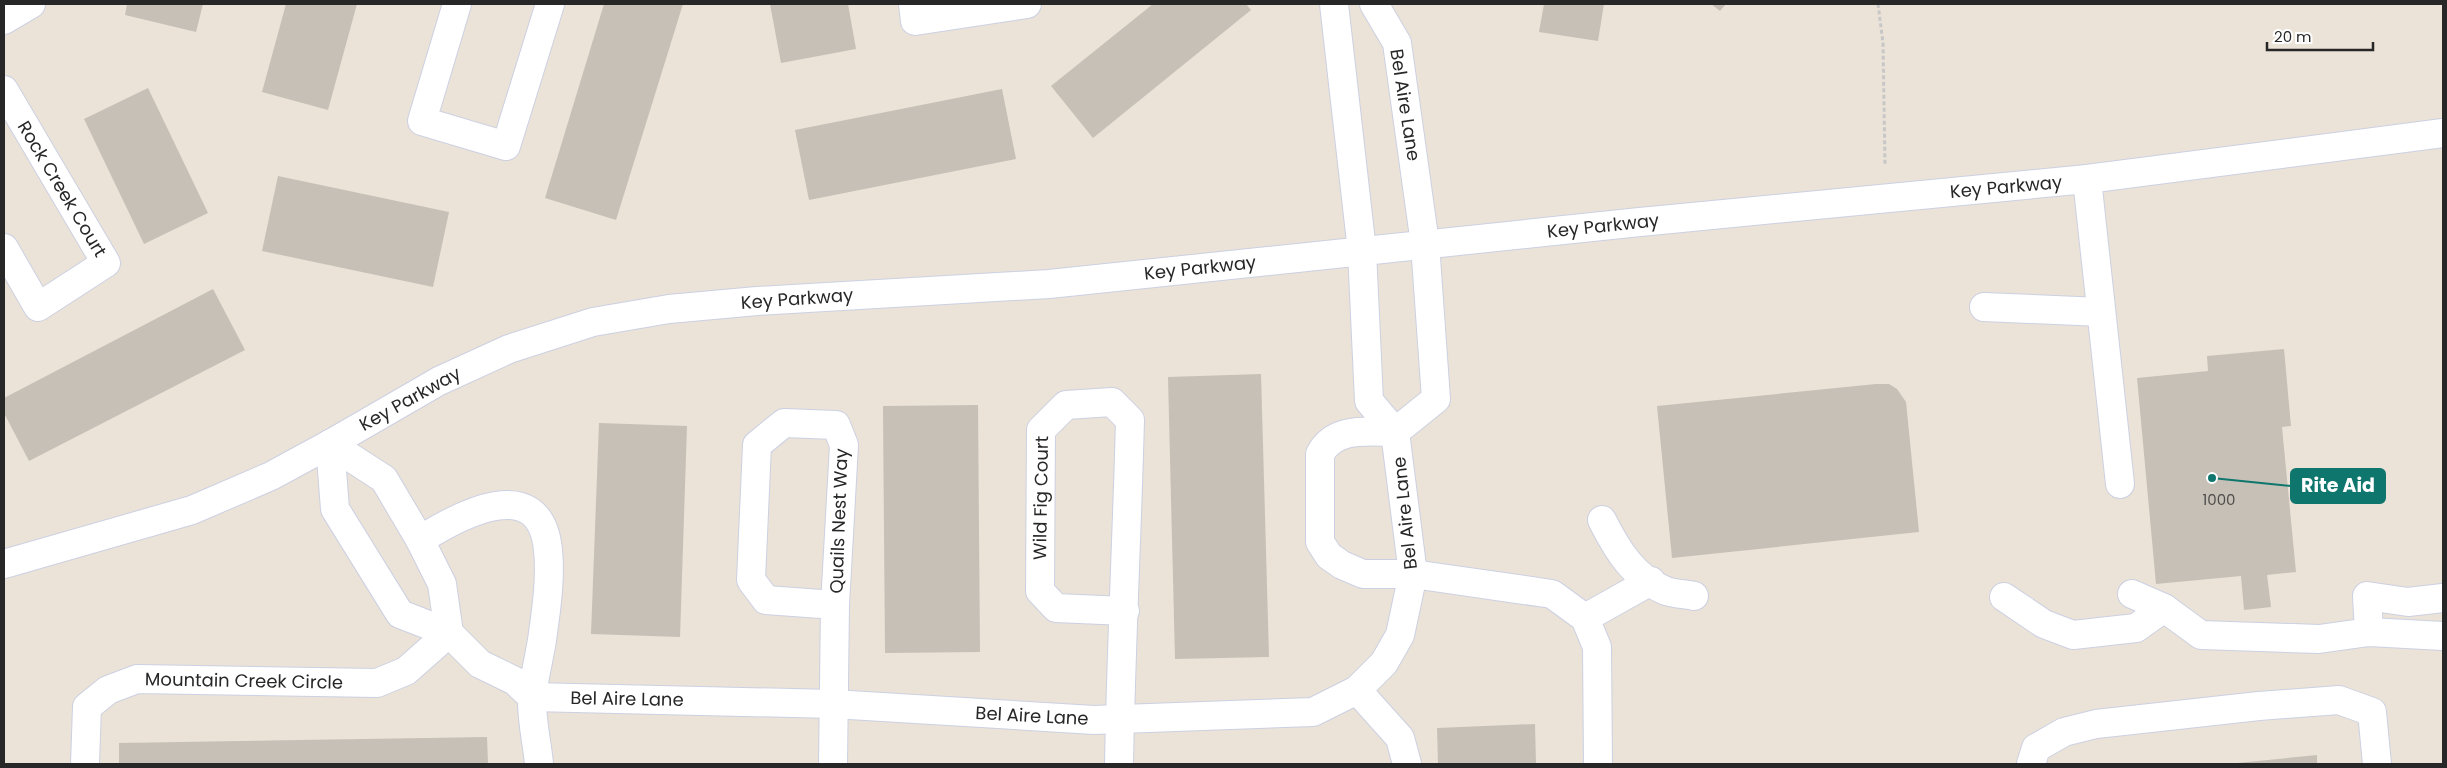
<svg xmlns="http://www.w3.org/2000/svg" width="2447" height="768" font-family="Poppins,sans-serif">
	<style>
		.building { fill: #c6c0b7 }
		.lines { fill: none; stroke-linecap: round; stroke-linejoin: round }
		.minor-casing { stroke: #ccd0e2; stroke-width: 30 }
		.path { stroke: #c7c7c7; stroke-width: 3; stroke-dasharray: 4 2.5; stroke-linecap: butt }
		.minor { stroke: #fff; stroke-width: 28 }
		.labels { text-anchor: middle; stroke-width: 4; stroke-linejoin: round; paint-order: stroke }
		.number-label { font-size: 15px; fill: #4f4d4b }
		.street-label { font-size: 18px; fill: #272727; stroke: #fff }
		.leader { fill: none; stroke: #0f766e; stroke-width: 2 }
		.callout-dot { fill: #0f766e; stroke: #fff; stroke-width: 2 }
		.callout { fill: #0f766e; stroke: #0f766e; stroke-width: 2 }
		.callout-label { font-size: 19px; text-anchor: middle; font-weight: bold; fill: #fff }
	</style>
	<rect width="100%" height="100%" fill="#ebe3d7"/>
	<g class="building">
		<polygon points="127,4 203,4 196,32 125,15"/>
		<polygon points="286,4 357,4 328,110 262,92"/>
		<polygon points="604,4 683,4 616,220 545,198"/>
		<polygon points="770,4 848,4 856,49 781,63"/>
		<polygon points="1153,4 1246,4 1251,10 1093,138 1051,86"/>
		<polygon points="1544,4 1604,4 1598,41 1539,32"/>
		<polygon points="1711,4 1726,4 1720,11"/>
		<polygon points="148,88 208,213 144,244 84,119"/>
		<polygon points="1002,89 1016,159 809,200 795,130"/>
		<polygon points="278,176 449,212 433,287 262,251"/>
		<polygon points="213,289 245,350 29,461 4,413 4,398"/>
		<polygon points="2284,349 2291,426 2282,427 2296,572 2267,575 2271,607 2244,610 2241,576 2156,584 2137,378 2208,371 2207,356"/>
		<polygon points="1261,374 1269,657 1175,659 1168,377"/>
		<polygon points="1876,384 1889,384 1897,389 1906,402 1919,532 1672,558 1657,406"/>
		<polygon points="978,405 980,652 885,653 883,406"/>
		<polygon points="599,423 687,426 680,637 591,634"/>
		<polygon points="1535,724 1536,764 1438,764 1437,728"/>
		<polygon points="487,737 488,764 119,764 119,743"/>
		<polygon points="2317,755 2317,764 2237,764 2237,763"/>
	</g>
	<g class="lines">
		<defs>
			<g id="minor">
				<polyline points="457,4 422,121 506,146 550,4"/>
				<polyline points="913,4 915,21 1027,4"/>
				<polyline points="1374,4 1397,43 1425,244 1436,399 1395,432"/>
				<polyline points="4,20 31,4"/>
				<polyline points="4,90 106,263 38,307 4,248"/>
				<polyline points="2087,179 2120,484"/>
				<polyline points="1984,307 2101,312"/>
				<path d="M1395 432C1368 432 1335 426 1320 454V542L1329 556 1342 565 1363 574H1413L1552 594 1585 618 1597 647 1598 764"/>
				<polyline points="330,444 335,509 400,614 449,633 480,664 515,681 532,697 833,704 1094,720 1313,712 1357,690 1384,663 1400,635 1413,574 1395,432 1369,401 1362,251 1334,4"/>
				<polyline points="330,444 384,479 420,540 442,584 449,633"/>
				<path d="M1602 520C1617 550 1634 578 1666 591 1675 594 1685 594 1694 596"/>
				<path d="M420 540C458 516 540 470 548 550 551 578 546 612 542 640 539 659 534 678 532 696 531 718 537 742 539 764"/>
				<polyline points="4,564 192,510 271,476 330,444 439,381 509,349 593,322 669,309 757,301 1049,284 1640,222 2087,179 2443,133"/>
				<polyline points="2132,594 2164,608 2201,635 2319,639 2369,632 2443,636"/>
				<polyline points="2004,597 2044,624 2073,635 2136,628 2164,608"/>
				<polyline points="1585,618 1651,581"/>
				<polyline points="2369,632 2367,596 2408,602 2443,598"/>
				<polyline points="1357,690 1400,738 1407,764"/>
				<polyline points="85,764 87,707 108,690 137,679 377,683 406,671 449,633"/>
				<polyline points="833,764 835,605 844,445 836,425 784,423 757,445 751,580 766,600 835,605"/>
				<path d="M1119 764C1121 650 1127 535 1130 420L1112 402 1066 405 1041 430 1040 591 1056 608 1125 611"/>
				<polyline points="2031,764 2036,748 2064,732 2096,724 2259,706 2339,700 2372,712 2377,764"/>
			</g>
		</defs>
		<use href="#minor" class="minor-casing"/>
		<polyline class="path" points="1878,4 1883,43 1885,165"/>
		<use href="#minor" class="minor"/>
	</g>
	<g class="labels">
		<g class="number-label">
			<text x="2219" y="505">1000</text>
		</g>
		<g class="street-label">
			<text transform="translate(1405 105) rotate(81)" y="6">Bel Aire Lane</text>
			<text transform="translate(2006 187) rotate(-5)" y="6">Key Parkway</text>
			<text transform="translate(62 189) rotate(59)" y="6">Rock Creek Court</text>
			<text transform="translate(1603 226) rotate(-6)" y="6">Key Parkway</text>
			<text transform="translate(1200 268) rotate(-6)" y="6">Key Parkway</text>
			<text transform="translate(797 299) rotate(-4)" y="6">Key Parkway</text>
			<text transform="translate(410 399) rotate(-29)" y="6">Key Parkway</text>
			<text transform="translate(1041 498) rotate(-89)" y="6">Wild Fig Court</text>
			<text transform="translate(1405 513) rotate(-96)" y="6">Bel Aire Lane</text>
			<text transform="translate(839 521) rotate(-88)" y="6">Quails Nest Way</text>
			<text transform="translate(244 681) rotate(1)" y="6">Mountain Creek Circle</text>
			<text transform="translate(627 699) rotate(1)" y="6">Bel Aire Lane</text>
			<text transform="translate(1032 716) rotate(3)" y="6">Bel Aire Lane</text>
		</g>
	</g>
	<path class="leader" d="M2212 478L2291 486"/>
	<circle class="callout-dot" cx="2212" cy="478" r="5"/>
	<rect class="callout" x="2291" y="469" width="94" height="34" rx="5"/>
	<g class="callout-label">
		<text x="2338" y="492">Rite Aid</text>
	</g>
	<rect width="2447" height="768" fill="none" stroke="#272727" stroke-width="10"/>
	<path d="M2267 42v8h106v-8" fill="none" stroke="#272727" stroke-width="2.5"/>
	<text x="2274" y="42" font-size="15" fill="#272727" stroke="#ffffff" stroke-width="4" paint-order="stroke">20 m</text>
</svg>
